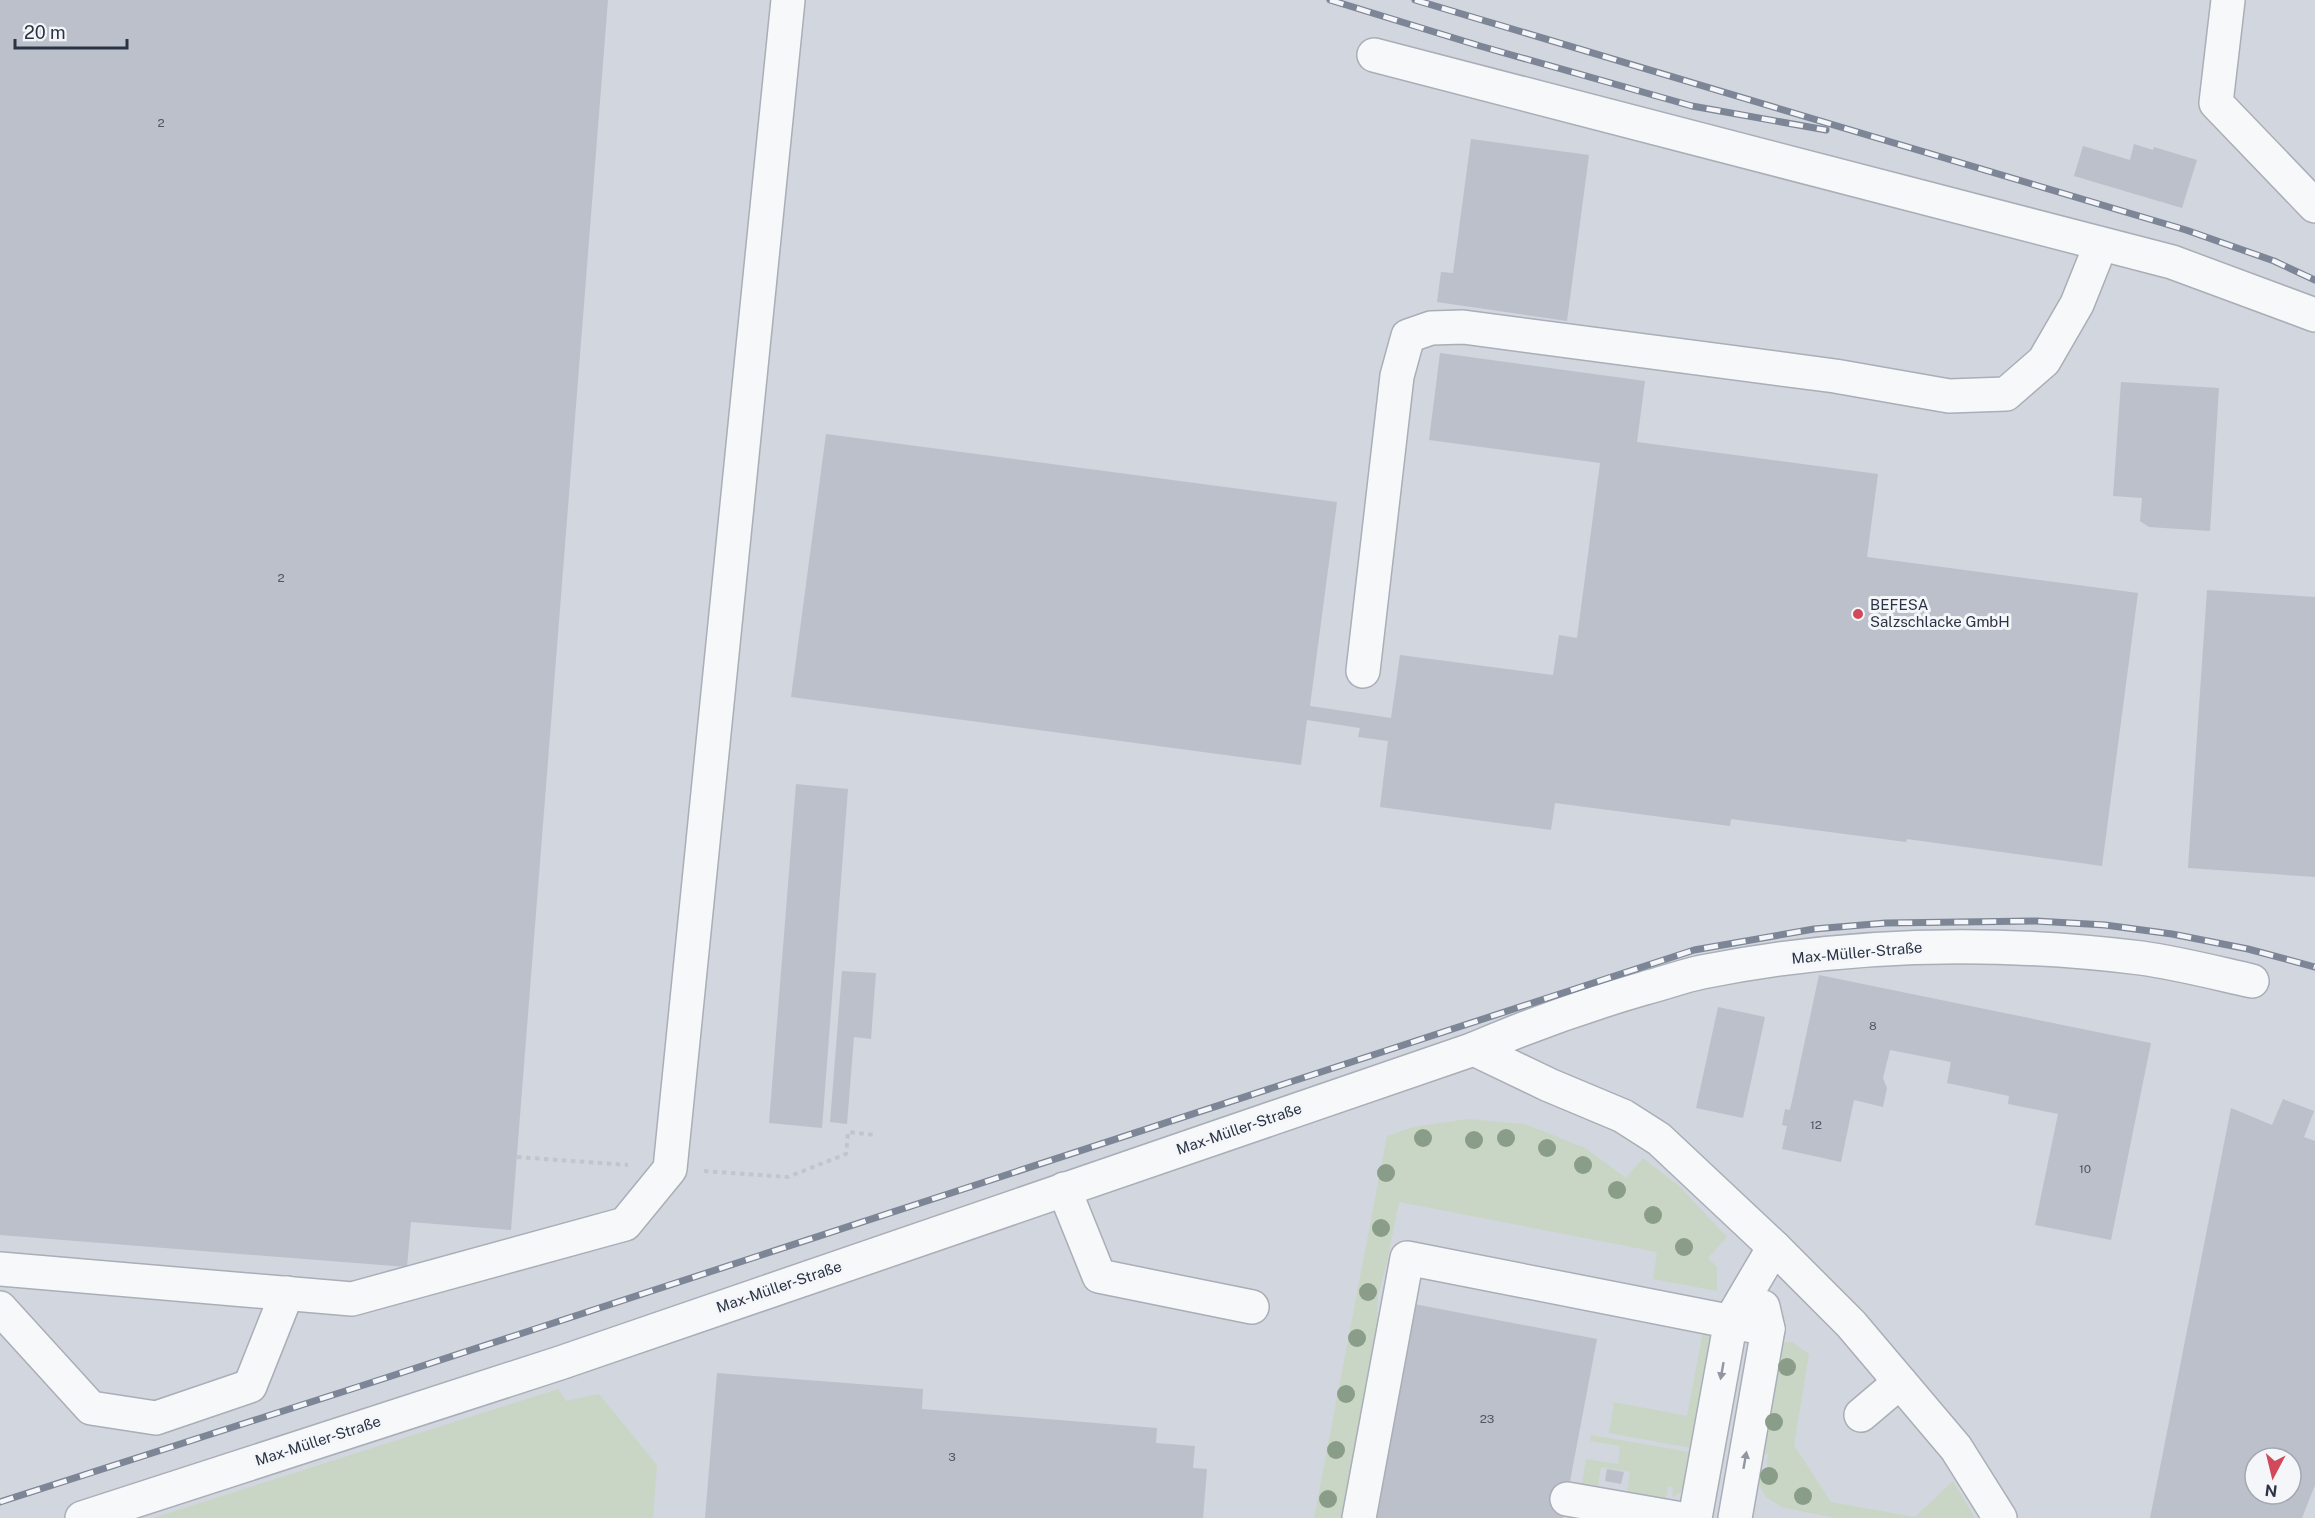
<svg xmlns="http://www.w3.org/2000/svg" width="2315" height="1518" font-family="'Public Sans',sans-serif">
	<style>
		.built { fill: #d2d6de; fill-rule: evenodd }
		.green { fill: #c9d6c5 }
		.building { fill: #bbc0ca; fill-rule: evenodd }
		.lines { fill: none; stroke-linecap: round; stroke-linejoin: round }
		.minor-casing { stroke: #a9aeb7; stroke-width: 36 }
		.path { stroke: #c2c5cb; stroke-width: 4; stroke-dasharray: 4.5 4.5; stroke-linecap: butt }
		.minor { stroke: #f7f8fa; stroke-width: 33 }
		.rail-casing { stroke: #7d8696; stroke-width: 7 }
		.rail { stroke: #f4f6f9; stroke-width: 4.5; stroke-dasharray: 14; stroke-linecap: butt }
		.tree { fill: #899d89 }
		.oneway { fill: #9196a0 }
		.poi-dot { fill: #d1495b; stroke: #f4f6f9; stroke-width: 2 }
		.labels { text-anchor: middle; stroke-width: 6; stroke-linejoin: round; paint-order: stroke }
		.number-label { font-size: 12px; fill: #4f5766 }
		.poi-label { font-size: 15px; fill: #2b3445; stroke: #f4f6f9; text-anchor: start }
		.street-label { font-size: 15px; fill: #2b3445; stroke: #f4f6f9 }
	</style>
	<rect width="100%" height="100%" fill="#e4e7ec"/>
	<path class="built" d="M0 0H2315V1518H0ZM2255 1458H2291V1494H2255Z"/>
	<g class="green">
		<polygon points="1468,1119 1525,1124 1585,1148 1626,1178 1643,1158 1679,1186 1727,1237 1708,1258 1717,1267 1717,1291 1653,1279 1657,1252 1399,1202 1386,1267 1378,1295 1376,1379 1350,1518 1314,1518 1387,1136 1413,1127"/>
		<polygon points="1703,1332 1715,1334 1697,1449 1609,1433 1614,1402 1687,1416"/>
		<polygon points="1782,1342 1792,1342 1809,1354 1794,1445 1831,1502 1915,1517 1953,1481 1975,1518 1836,1518 1790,1509 1780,1506 1766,1497 1754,1476 1755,1473 1766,1474 1768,1454 1756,1452"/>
		<polygon points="558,1389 566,1401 599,1394 657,1465 653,1518 153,1518"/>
		<path d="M1591 1435 1695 1453C1691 1472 1691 1490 1672 1497L1673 1488 1668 1486 1666 1499 1627 1493 1630 1472 1601 1467 1598 1486 1582 1484 1586 1459 1618 1464 1620 1446 1590 1441Z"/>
	</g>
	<g class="building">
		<polygon points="0,0 608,0 511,1230 411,1222 407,1267 0,1235"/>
		<polygon points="1471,139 1589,155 1567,321 1437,302 1441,272 1453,273"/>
		<polygon points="2134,144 2153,150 2154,147 2197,160 2182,208 2074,176 2083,146 2130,160"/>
		<polygon points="1440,353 1645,381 1637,442 1878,474 1867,557 2138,593 2102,866 1907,839 1906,842 1731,819 1730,826 1555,803 1551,830 1380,807 1388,741 1358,737 1360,728 1307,720 1301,765 791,697 826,434 1337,502 1310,706 1391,718 1400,655 1553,675 1559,635 1577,638 1600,463 1429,440"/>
		<polygon points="2121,382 2219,388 2210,531 2149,527 2140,521 2142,498 2113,496"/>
		<polygon points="2207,590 2315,597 2315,877 2188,868"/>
		<polygon points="796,784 848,789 822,1128 769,1123"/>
		<polygon points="842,971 876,973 871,1039 854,1037 847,1124 830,1122"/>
		<polygon points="1819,975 2151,1043 2111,1240 2035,1225 2058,1114 2008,1104 2009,1096 1947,1083 1951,1062 1890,1050 1883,1078 1887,1088 1883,1107 1854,1100 1841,1162 1782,1149 1787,1126 1782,1125 1785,1109 1790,1110"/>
		<polygon points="1718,1007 1765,1017 1743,1118 1696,1108"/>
		<path d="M2283 1099 2314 1111 2304 1137 2315 1141V1485L2302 1518H2150L2231 1108 2272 1125ZM2255 1458H2291V1494H2255Z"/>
		<polygon points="1414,1304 1597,1339 1563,1518 1373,1518"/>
		<polygon points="717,1373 923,1389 922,1409 1157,1428 1156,1443 1195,1446 1193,1468 1207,1469 1203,1518 705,1518"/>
		<polygon points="1607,1469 1624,1472 1621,1484 1605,1481"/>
	</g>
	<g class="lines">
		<defs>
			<g id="minor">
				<polyline points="2228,0 2216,103 2315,206"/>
				<polyline points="1374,55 2172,262 2315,315"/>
				<polyline points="1363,671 1397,376 1408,336 1431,328 1463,327 1835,376 1949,396 2006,394 2044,361 2077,304 2101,244"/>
				<polyline points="1474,1049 1549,1085 1623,1116 1659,1139 1774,1247 1851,1324 1956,1448 2000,1518"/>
				<polyline points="1064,1189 1099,1276 1252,1307"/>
				<polyline points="0,1269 352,1299 625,1224 670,1169 788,0"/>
				<polyline points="0,1308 91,1408 156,1418 250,1386 287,1293"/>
				<polyline points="1861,1415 1900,1382"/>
				<polyline points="1567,1499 1676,1518"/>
				<path d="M82 1518 560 1363 1474 1049C1530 1025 1586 1005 1645 988 1664 983 1683 976 1702 972 1847 943 1995 940 2141 958 2178 963 2216 973 2252 981"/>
				<polyline points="1359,1518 1407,1258 1768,1329"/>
				<polyline points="1695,1518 1731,1320 1774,1247"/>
				<polyline points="1735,1518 1768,1329 1763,1307"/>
			</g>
		</defs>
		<use href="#minor" class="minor-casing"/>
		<g class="path">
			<polyline points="517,1157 628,1165"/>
			<polyline points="704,1171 788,1177 846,1154 848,1132 874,1135"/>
		</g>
		<use href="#minor" class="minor"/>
		<defs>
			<g id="rail">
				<polyline points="1330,0 1480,46 1692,106 1826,130"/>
				<polyline points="1415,0 2186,230 2274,261 2315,280"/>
				<polyline points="0,1502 370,1383 1694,950 1814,929 1886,923 2036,921 2105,925 2172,934 2248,949 2315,967"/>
			</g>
		</defs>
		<use href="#rail" class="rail-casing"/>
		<use href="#rail" class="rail"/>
	</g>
	<g class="tree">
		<circle cx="1423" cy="1138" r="9"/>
		<circle cx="1506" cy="1138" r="9"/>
		<circle cx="1474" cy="1140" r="9"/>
		<circle cx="1547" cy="1148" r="9"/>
		<circle cx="1583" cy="1165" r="9"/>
		<circle cx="1386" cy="1173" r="9"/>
		<circle cx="1617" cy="1190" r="9"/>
		<circle cx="1653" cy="1215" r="9"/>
		<circle cx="1381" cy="1228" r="9"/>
		<circle cx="1684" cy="1247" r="9"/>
		<circle cx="1368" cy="1292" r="9"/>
		<circle cx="1357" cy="1338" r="9"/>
		<circle cx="1787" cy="1367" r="9"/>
		<circle cx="1346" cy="1394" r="9"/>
		<circle cx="1774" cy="1422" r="9"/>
		<circle cx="1336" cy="1450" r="9"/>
		<circle cx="1769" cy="1476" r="9"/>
		<circle cx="1803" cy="1496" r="9"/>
		<circle cx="1328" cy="1499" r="9"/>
	</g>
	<defs><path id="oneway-solid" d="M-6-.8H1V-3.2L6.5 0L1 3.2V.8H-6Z" transform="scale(1.5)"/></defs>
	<g class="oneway">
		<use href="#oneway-solid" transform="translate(1722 1371) rotate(100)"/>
		<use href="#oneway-solid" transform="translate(1745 1460) rotate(-80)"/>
	</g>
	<circle class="poi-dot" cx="1858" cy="614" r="6"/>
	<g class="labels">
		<g class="number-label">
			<text x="161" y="127">2</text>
			<text x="281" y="582">2</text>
			<text x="1873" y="1030">8</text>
			<text x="1816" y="1129">12</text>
			<text x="2085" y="1173">10</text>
			<text x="1487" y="1423">23</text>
			<text x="952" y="1461">3</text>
		</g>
		<g class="poi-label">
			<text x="1870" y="610">BEFESA<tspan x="1870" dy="17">Salzschlacke GmbH</tspan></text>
		</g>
		<g class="street-label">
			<text transform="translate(1857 953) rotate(-5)" y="5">Max-Müller-Straße</text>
			<text transform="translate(1239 1129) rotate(-19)" y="5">Max-Müller-Straße</text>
			<text transform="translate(779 1287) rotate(-19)" y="5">Max-Müller-Straße</text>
			<text transform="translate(318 1441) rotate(-18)" y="5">Max-Müller-Straße</text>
		</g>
	</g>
	<g transform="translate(2273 1476) rotate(187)"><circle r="28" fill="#f4f6f9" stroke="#a4a8b1" stroke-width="1.5"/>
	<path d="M0-4.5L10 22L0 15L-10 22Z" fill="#d1495b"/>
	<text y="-9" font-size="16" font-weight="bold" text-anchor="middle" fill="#2b3445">N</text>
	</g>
	<path d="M15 39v9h112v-9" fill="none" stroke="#2b3445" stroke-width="3"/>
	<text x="24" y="39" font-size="18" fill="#2b3445" stroke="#f4f6f9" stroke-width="4.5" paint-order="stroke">20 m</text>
</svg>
